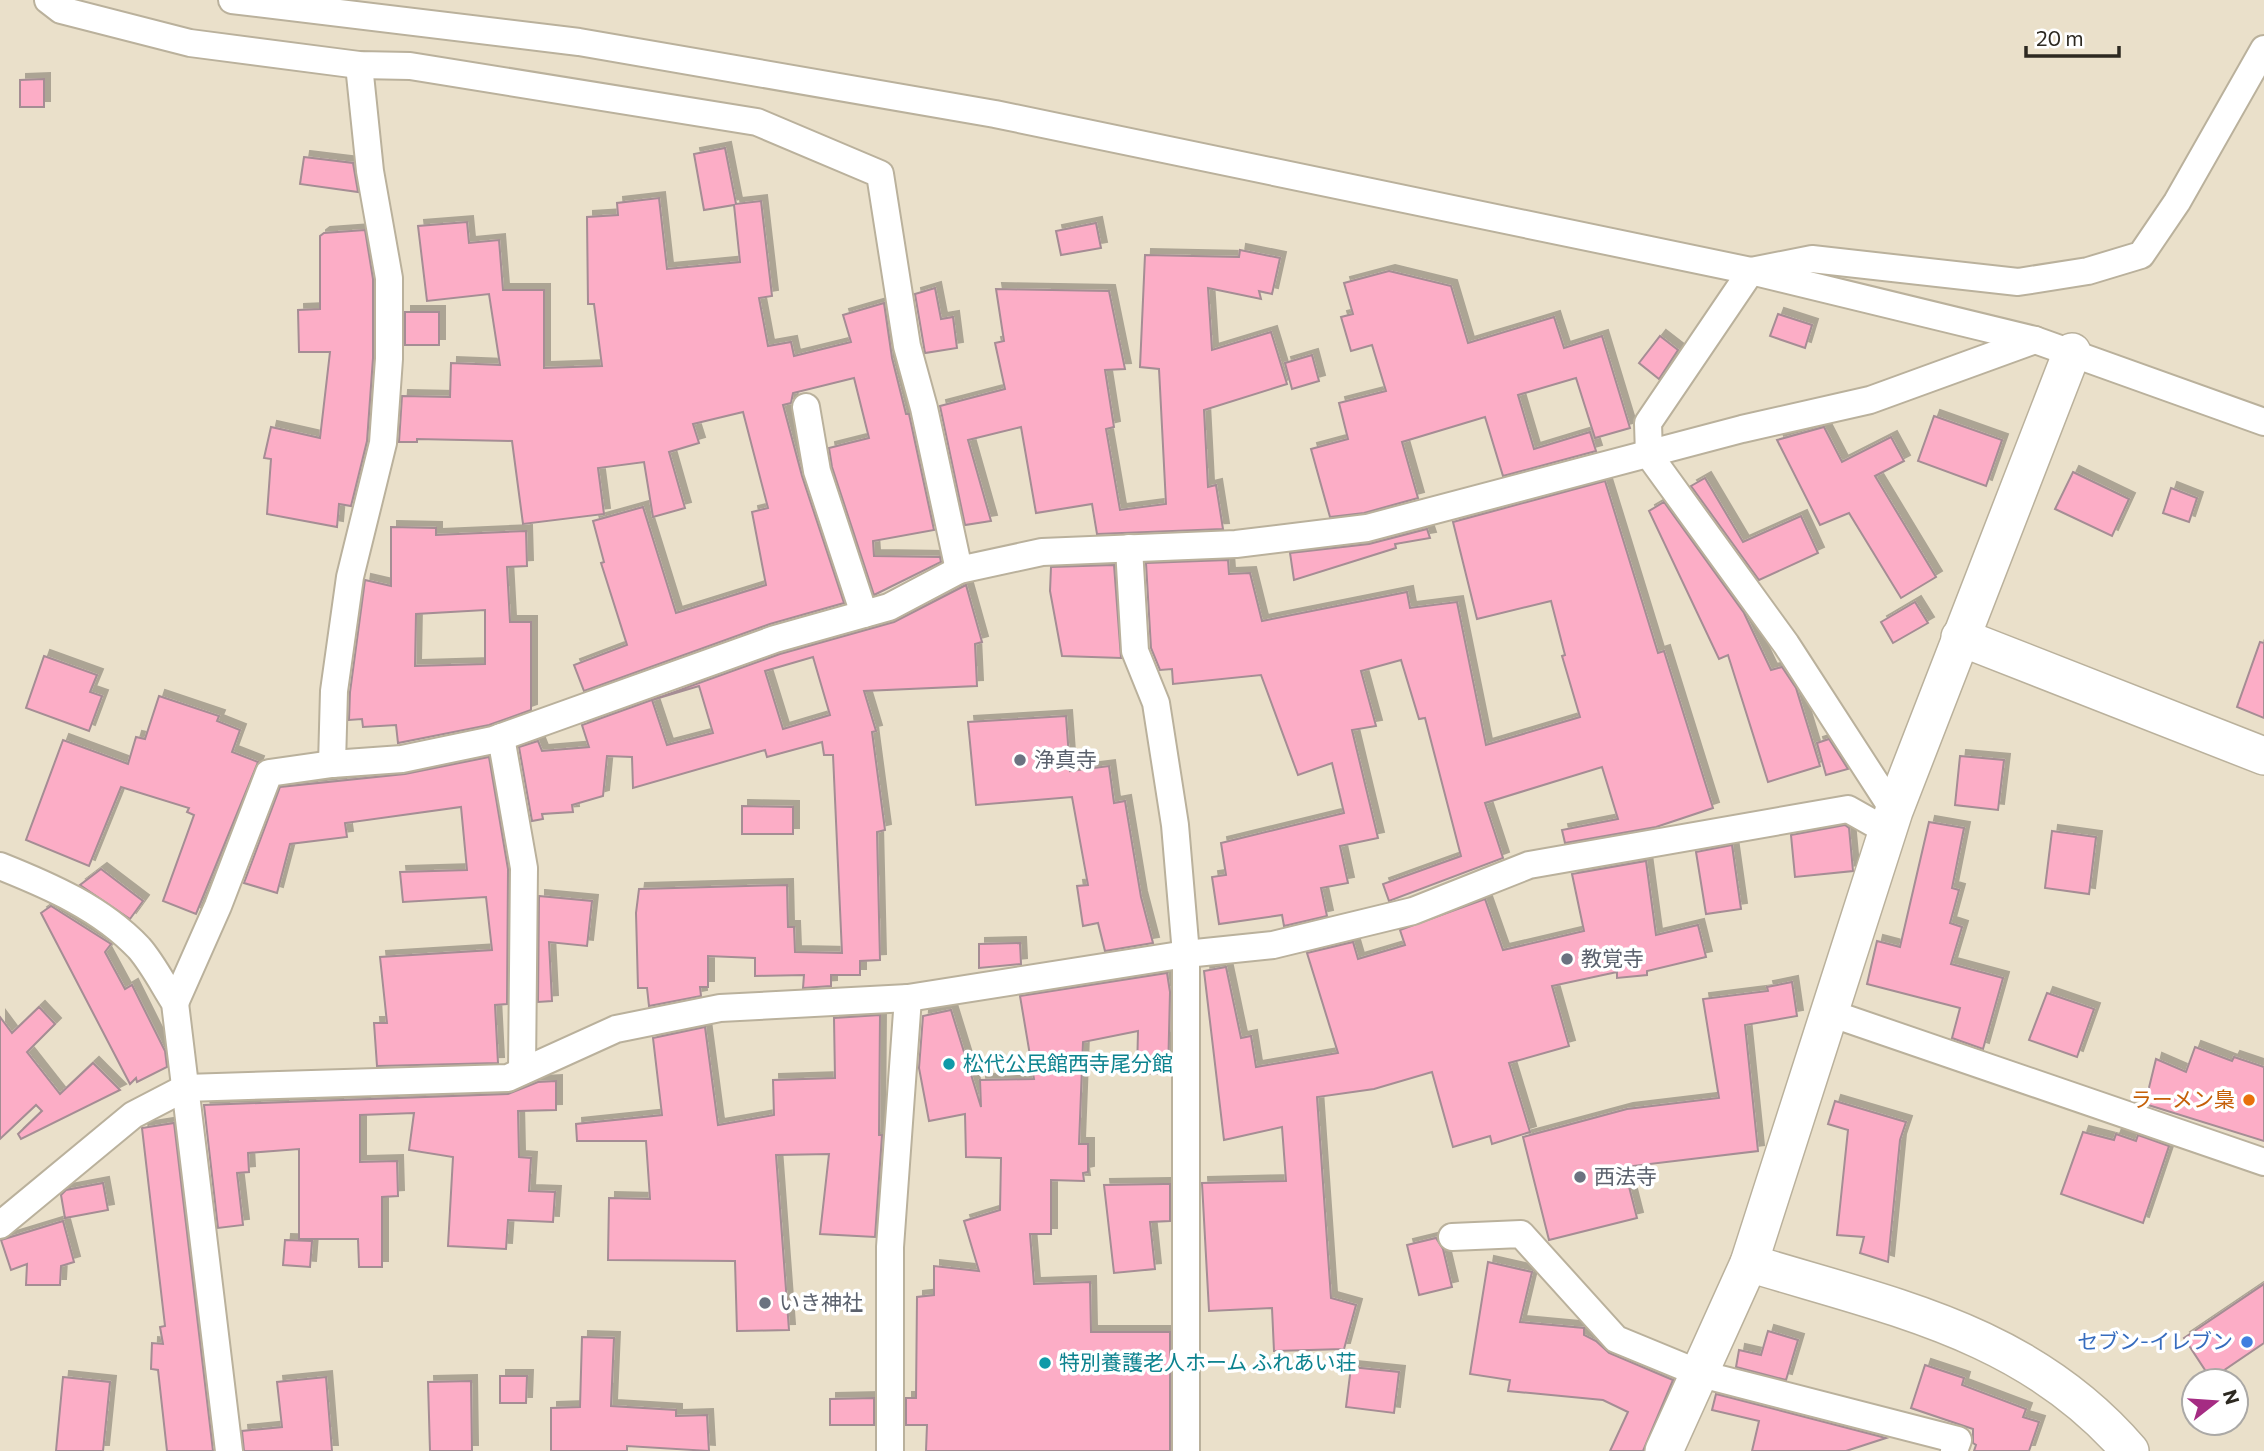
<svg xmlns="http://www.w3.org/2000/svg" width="2264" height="1451" font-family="Commissioner,'Noto Sans JP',sans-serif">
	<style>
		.building { fill: #fcadc6; stroke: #a58d94; stroke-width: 2; fill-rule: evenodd; filter: url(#shadow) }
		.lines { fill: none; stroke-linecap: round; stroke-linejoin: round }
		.street-casing { stroke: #bab19c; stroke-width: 30 }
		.secondary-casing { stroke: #bab19c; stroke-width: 40 }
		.street { stroke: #fff; stroke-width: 26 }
		.secondary { stroke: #fff; stroke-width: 37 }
		.worship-dot { fill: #6b7280; stroke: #fff; stroke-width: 2.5 }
		.culture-dot { fill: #0f9aa8; stroke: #fff; stroke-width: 2.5 }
		.food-dot { fill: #e8710a; stroke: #fff; stroke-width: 2.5 }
		.shop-dot { fill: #3f7fe0; stroke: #fff; stroke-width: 2.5 }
		.labels { text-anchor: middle; stroke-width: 7; stroke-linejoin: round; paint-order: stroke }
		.worship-label { font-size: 21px; fill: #5b616d; stroke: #fff; text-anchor: start }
		.culture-label { font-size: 21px; fill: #0d838f; stroke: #fff; text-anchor: start }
		.food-label { font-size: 21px; fill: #c56008; stroke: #fff; text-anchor: end }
		.shop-label { font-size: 21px; fill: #366cbe; stroke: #fff; text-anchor: end }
	</style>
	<defs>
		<filter id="shadow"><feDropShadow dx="6" dy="-6" stdDeviation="0" flood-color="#0004"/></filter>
	</defs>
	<rect width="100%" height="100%" fill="#eae0ca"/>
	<g class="building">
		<polygon points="44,79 44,107 20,107 20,80"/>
		<polygon points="725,148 736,204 761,201 772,296 759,298 768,346 791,342 794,356 851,342 843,315 884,303 892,358 906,414 909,414 934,530 873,541 874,556 940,557 941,562 874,595 832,467 829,448 869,438 854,378 793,393 791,403 783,405 802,476 844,603 770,624 584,691 574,665 627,645 601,563 604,562 593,521 643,507 676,613 766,585 752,512 768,508 743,412 693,424 699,443 669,452 685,508 653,517 644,462 598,468 604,514 523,524 512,441 417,439 417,442 399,442 402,396 450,397 451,363 500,365 489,294 427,301 418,226 467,222 469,243 499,240 503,290 544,290 544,368 602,366 594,304 588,304 587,217 618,215 617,203 659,198 667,269 740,262 734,205 704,210 694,154"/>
		<polygon points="304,157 353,163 358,192 300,184"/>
		<polygon points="1096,223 1101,248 1061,255 1056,231"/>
		<polygon points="365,230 373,279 373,358 367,441 351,506 339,504 337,527 267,514 271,459 264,458 271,427 320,438 330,352 299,352 298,310 320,309 320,236 324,233"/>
		<polygon points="1240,250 1280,258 1272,294 1259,291 1261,299 1208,288 1212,350 1271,332 1287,384 1204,410 1208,487 1216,485 1223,529 1097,534 1092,504 1036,513 1021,427 968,440 991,521 965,525 940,406 1005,389 995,343 1004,341 996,289 1109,291 1125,369 1105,370 1114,427 1106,429 1120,510 1166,504 1159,369 1140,367 1145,255 1239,257"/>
		<polygon points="1389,271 1451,286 1468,343 1554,317 1564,348 1602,336 1630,428 1595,438 1576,378 1518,395 1534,449 1590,432 1596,451 1503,476 1485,417 1402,442 1418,498 1364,513 1330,517 1311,449 1348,439 1339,403 1386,391 1372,345 1351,351 1341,317 1353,314 1344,283"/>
		<polygon points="935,288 941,319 953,317 957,348 925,353 915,294"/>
		<rect x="405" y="312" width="34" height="33"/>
		<polygon points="1778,314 1812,325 1805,348 1770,336"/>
		<polygon points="1660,336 1678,350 1659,379 1639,363"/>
		<polygon points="1312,355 1319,381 1292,389 1285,363"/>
		<polygon points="1934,416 2002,440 1986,486 1918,461"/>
		<polygon points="1824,427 1842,462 1891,437 1904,461 1875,476 1936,577 1901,598 1849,513 1820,525 1777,440"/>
		<polygon points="2073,472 2129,499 2112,536 2055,509"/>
		<polygon points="1705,478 1743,542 1801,516 1818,553 1759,580 1691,486"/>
		<polygon points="1605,481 1658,653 1664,651 1713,808 1656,827 1565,843 1562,830 1618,819 1602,767 1485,803 1503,858 1389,901 1383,884 1461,856 1425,718 1419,719 1401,660 1361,671 1376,726 1352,730 1378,838 1340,846 1348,883 1321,888 1327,916 1284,926 1282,915 1219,924 1212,877 1226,875 1221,843 1344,813 1332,763 1298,775 1261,675 1173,684 1172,669 1160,670 1151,648 1146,563 1228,560 1229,574 1250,573 1262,621 1407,592 1410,608 1457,602 1486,745 1580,717 1562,656 1565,655 1551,601 1477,619 1453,522"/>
		<polygon points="2171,488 2197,498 2189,522 2163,513"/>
		<polygon points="1664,502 1744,613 1771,670 1782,667 1796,688 1820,766 1768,782 1728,655 1719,659 1649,511"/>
		<path d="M391 527 436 528V535L526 531 527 566 507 567 510 622H531V710L489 725 398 743 396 725 363 727 362 719 349 720 350 692 365 580 391 586ZM485 610V664L415 666 416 614Z"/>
		<polygon points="1427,529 1430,538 1395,544 1396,548 1294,580 1290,553 1369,544"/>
		<polygon points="1114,565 1121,658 1062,656 1050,591 1051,567"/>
		<path d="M966 585 982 642 975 644 977 686 864 691 876 731 872 732 885 830 877 832 880 960 860 961V975H831V986L803 988 804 975 755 976V958L708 956V987H700L701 996 649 1006 647 988H638L636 913 639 889 787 885 788 927H794L795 952 842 953 833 755H824L822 742 767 757 765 750 633 788 632 757 607 756 603 796 572 805 573 812 542 814 543 819 532 821 519 747 538 741 542 751 589 747 582 725 780 654 894 622ZM813 657 830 715 783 729 765 671ZM699 686 713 733 667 745 652 700Z"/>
		<polygon points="1915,602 1928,623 1893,643 1881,622"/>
		<polygon points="2260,642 2264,643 2264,718 2237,707"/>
		<polygon points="44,656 97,675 90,692 102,696 89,731 26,708"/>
		<polygon points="159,696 219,716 217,721 240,730 232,752 258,762 196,914 163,901 194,815 187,812 189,808 121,787 89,866 26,840 63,740 128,764 136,737 145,739"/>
		<polygon points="1066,716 1070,771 1109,766 1114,803 1125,801 1141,897 1153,943 1105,951 1098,923 1083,926 1077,886 1088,885 1072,797 976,805 968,722"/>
		<polygon points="1829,739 1848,769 1826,775 1817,743"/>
		<polygon points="1960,756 2004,760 1998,810 1955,805"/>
		<polygon points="489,757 508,869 507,1004 495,1005 498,1063 377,1066 374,1023 387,1023 380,957 492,950 486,897 403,902 400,872 467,870 461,807 345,823 347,837 290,844 277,893 244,883 280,787 405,774"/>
		<polygon points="742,806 793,807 793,834 742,834"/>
		<polygon points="1929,822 1964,828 1952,888 1959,890 1950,923 1962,927 1951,964 2003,978 1983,1049 1952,1038 1960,1008 1867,984 1877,941 1900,947"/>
		<polygon points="1845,825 1849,828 1853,871 1795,877 1791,835"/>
		<polygon points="2052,831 2096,837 2089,894 2045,888"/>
		<polygon points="1732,845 1741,909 1706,914 1696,852"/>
		<polygon points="1646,861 1656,935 1698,925 1706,957 1647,971 1647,975 1617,978 1617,972 1552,986 1569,1046 1509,1063 1530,1132 1492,1144 1490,1136 1453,1147 1432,1072 1374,1089 1317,1097 1331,1298 1356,1305 1344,1349 1274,1351 1272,1308 1209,1311 1202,1183 1286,1181 1282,1127 1224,1140 1204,971 1226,967 1241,1038 1251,1036 1256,1067 1338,1053 1307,953 1353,942 1358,959 1405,945 1400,930 1485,899 1503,950 1584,931 1572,874"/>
		<polygon points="101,869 143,901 130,919 80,885"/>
		<polygon points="539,896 592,901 587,946 549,942 552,1001 538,1002"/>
		<polygon points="51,906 111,944 105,952 125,989 132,985 165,1051 167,1067 137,1082 136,1078 130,1084 41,913"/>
		<polygon points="1020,943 1021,964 979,968 979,944"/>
		<polygon points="1167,973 1170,992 1168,1074 1137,1073 1138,1031 1083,1042 1079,1144 1088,1144 1088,1172 1083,1173 1084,1181 1051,1180 1051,1234 1030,1234 1034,1284 1090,1282 1091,1332 1170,1332 1170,1451 926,1451 927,1425 906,1425 906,1398 916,1398 917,1297 934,1295 934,1266 979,1271 964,1221 1000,1210 1001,1158 966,1157 965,1114 929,1121 919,1068 923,1016 951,1010 981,1107 980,1080 1034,1079 1020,996"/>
		<polygon points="1792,982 1797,1016 1745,1025 1758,1151 1624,1167 1637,1218 1549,1240 1523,1137 1627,1109 1719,1098 1703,999 1768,991 1767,987"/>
		<polygon points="2047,993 2094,1009 2077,1057 2029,1040"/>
		<polygon points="39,1007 55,1024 27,1052 60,1094 93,1063 120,1090 21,1139 18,1134 42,1111 36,1105 0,1139 0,1017 12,1033"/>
		<polygon points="880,1015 879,1135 882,1135 875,1237 820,1234 829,1154 776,1155 789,1330 737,1331 735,1261 608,1260 609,1198 650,1199 646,1141 577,1141 576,1124 662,1115 653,1038 705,1027 718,1125 774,1115 773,1080 835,1078 834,1018"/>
		<polygon points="2195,1047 2232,1061 2234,1057 2264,1067 2264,1141 2145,1104 2156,1059 2186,1072"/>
		<polygon points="556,1081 556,1110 518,1111 519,1157 531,1158 529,1191 555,1192 553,1222 508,1220 506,1249 448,1246 453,1157 409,1150 414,1113 360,1115 360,1162 397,1161 398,1196 382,1197 382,1267 359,1267 358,1239 299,1239 299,1149 248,1153 249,1172 237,1173 243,1225 218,1228 204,1105 508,1094 538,1082"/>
		<polygon points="1835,1101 1906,1122 1900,1140 1888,1262 1860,1253 1864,1237 1837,1235 1848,1130 1828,1124"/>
		<polygon points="174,1123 213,1451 167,1451 158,1370 151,1369 152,1343 163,1344 160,1327 165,1326 142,1128"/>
		<polygon points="2083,1132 2114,1140 2116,1134 2136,1141 2138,1135 2169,1146 2143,1223 2061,1194"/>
		<polygon points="103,1183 108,1210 65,1218 61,1195 66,1190"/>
		<polygon points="1164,1184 1170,1184 1170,1221 1150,1222 1155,1269 1114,1273 1104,1185"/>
		<polygon points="63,1221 74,1262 61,1266 60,1285 26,1285 27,1264 11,1270 1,1240"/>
		<polygon points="1436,1238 1443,1249 1452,1287 1419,1295 1407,1245"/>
		<polygon points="285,1240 312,1241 310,1267 283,1265"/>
		<polygon points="1488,1262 1532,1272 1520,1322 1584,1328 1584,1335 1596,1341 1609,1353 1673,1380 1643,1451 1610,1451 1628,1412 1603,1400 1508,1391 1510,1380 1470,1374"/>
		<polygon points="2264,1284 2264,1343 2211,1379 2184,1338"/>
		<polygon points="1768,1331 1798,1340 1786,1380 1736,1367 1739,1350 1761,1355"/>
		<polygon points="582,1337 614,1338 611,1406 676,1410 676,1416 707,1415 709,1451 627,1446 627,1451 551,1451 551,1408 580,1407"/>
		<polygon points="1925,1365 1964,1378 1962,1385 2026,1409 2023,1417 2039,1422 2029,1451 1974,1451 1976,1445 1973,1443 1973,1429 1911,1408"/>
		<polygon points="1351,1367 1399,1372 1394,1413 1346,1407"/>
		<polygon points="500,1376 527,1376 526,1403 500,1403"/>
		<polygon points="63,1377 110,1382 103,1451 56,1451"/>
		<polygon points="326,1377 332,1451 244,1451 242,1431 282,1427 277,1382"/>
		<polygon points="471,1381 472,1451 430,1451 428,1382"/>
		<polygon points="1716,1394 1886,1438 1846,1451 1752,1451 1759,1421 1712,1410"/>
		<polygon points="874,1398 874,1425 830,1425 830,1399"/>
	</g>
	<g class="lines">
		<defs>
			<g id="street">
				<polyline points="48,0 61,10 190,43 359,65 410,66 757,122 880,174 907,346 924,408 959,570"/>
				<polyline points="232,0 579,42 995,114 1751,271 2035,340 2264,422"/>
				<polyline points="806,407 817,471 864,614"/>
				<polyline points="1129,548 1135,651 1156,703 1175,825 1186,954 1186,1451"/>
				<polyline points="501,737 524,868 522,1071"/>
				<polyline points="332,764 334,691 350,577 383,443 389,359 389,278 370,171 359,65"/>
				<polyline points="1894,811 1786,644 1649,455 1648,423 1751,271 1812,259 2018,282 2088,271 2141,255 2177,202 2264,49"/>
				<path d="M0 866C50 886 101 908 139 948 153 964 164 986 175 1003L229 1451"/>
				<polyline points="175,1003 218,906 269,773 332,764 402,759 493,740 775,639 889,607 959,570 1042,552 1236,544 1367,528 1742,429 1870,400 2035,340"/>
				<polyline points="1827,1012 2264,1162"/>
				<polyline points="0,1225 133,1115 185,1088 508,1078 616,1029 720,1008 908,998 1186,954 1273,945 1413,911 1529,865 1848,809 1887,831"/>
				<polyline points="1452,1237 1521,1234 1616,1339 1701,1374 1958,1440 1954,1451"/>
				<polyline points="890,1451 890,1247 908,998"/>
			</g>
			<g id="secondary">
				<polyline points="1960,637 2264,756"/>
				<path d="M1749 1263C1892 1307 2028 1332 2130 1451"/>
				<polyline points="1664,1451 1749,1263 1894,811 2072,352"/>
			</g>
		</defs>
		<use href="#street" class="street-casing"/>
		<use href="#secondary" class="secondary-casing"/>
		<use href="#street" class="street"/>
		<use href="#secondary" class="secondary"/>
	</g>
	<g class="worship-dot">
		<circle cx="1020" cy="760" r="7"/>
		<circle cx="1567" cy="959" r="7"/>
		<circle cx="1580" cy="1177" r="7"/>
		<circle cx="765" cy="1303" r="7"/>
	</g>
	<g class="culture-dot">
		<circle cx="949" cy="1064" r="7"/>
		<circle cx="1045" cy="1363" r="7"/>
	</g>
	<circle class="food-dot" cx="2249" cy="1100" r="7"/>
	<circle class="shop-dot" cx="2247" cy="1342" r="7"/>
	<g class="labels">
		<g class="worship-label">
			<text x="1034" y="767">浄真寺</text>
			<text x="1581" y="966">教覚寺</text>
			<text x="1594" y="1184">西法寺</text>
			<text x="779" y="1310">いき神社</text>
		</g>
		<g class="culture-label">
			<text x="963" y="1071">松代公民館西寺尾分館</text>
			<text x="1059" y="1370">特別養護老人ホーム ふれあい荘</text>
		</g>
		<g class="food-label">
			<text x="2235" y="1107">ラーメン梟</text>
		</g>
		<g class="shop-label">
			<text x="2233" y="1349">セブン-イレブン</text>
		</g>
	</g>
	<g transform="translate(2215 1402) rotate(73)"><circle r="33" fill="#ffffff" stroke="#aba9a6" stroke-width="2"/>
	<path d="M0-5L12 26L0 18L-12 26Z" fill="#a52c83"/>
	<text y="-10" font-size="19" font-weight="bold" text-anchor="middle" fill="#2d2921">N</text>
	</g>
	<path d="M2026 46v10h93v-10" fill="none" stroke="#2d2921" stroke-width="3.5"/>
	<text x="2036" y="46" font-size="21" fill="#2d2921" stroke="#ffffff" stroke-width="5" paint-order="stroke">20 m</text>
</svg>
